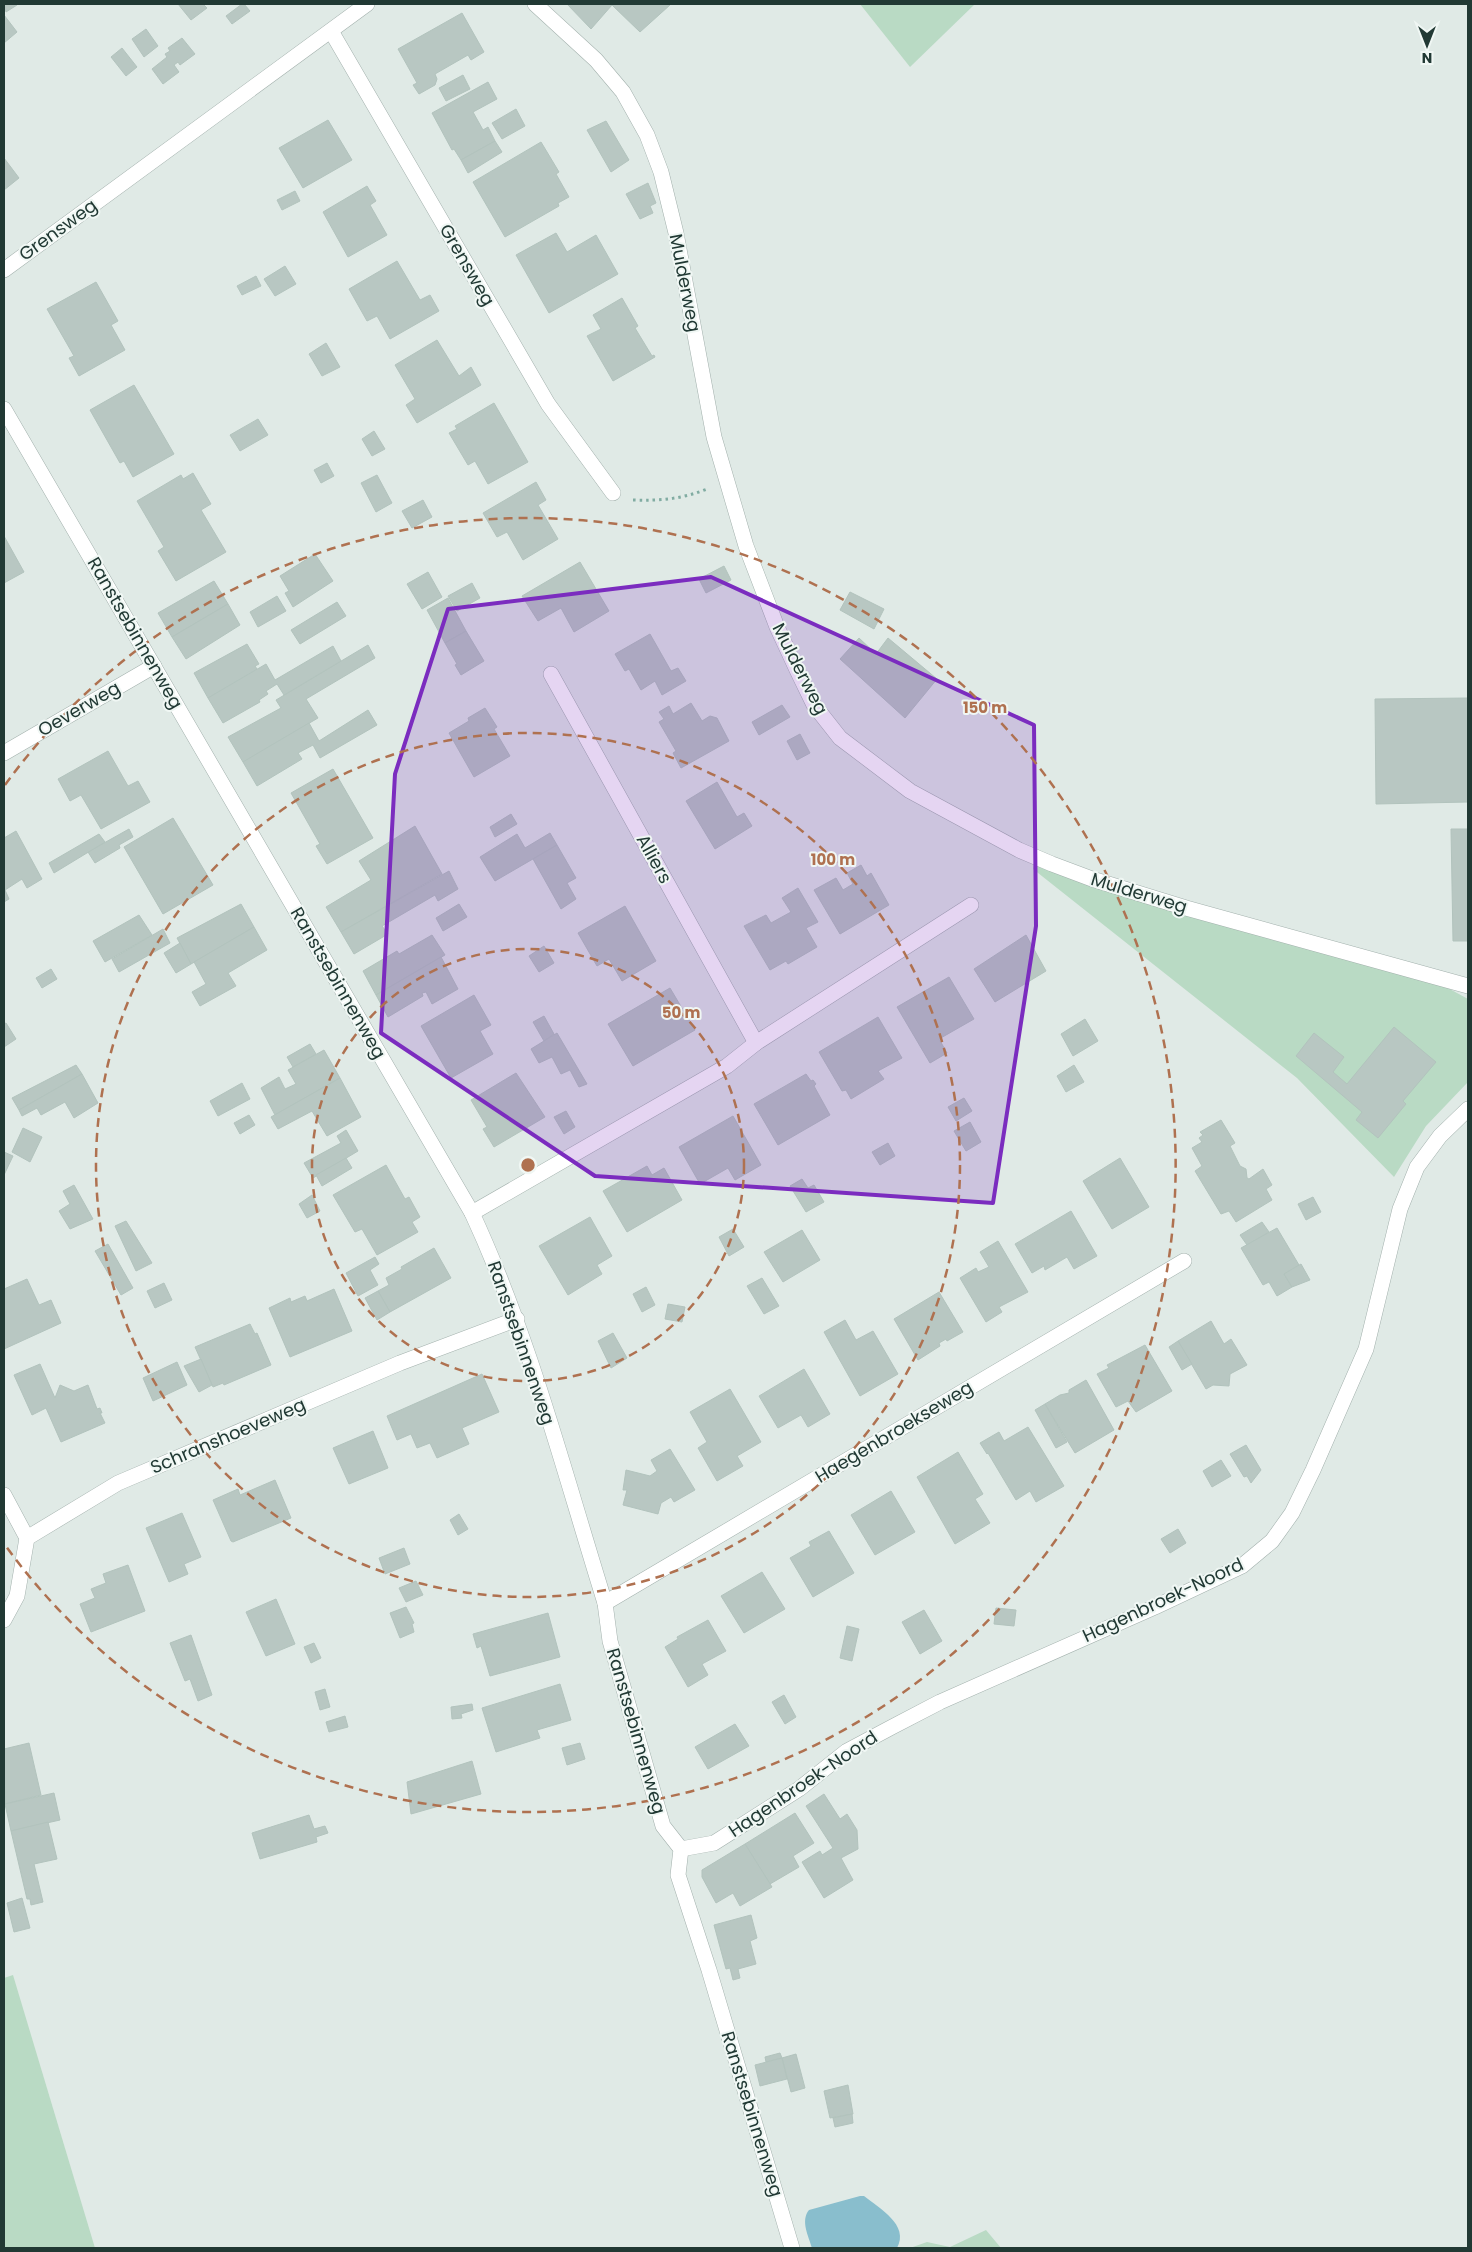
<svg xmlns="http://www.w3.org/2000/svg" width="1472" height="2252" font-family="Poppins,sans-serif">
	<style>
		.green { fill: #b9dac4 }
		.water { fill: #89becd }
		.building { fill: #b8c7c2; stroke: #b2c3bd }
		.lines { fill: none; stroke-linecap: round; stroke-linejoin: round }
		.minor-casing { stroke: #a3b1ad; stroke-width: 16 }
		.path { stroke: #81aca2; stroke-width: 3; stroke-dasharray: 2.5 4; stroke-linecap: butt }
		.minor { stroke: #fff; stroke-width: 15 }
		.marked { fill: #7b2cbf; fill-opacity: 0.2; stroke: #7b2cbf; stroke-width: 4; stroke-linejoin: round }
		.ring { fill: none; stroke: #af7150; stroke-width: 2.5; stroke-dasharray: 9 6 }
		.labels { text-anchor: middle; stroke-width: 4; stroke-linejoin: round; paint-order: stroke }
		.street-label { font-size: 18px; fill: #213934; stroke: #f0f7f4 }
		.centre { fill: #af7150; stroke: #f0f7f4; stroke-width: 2.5 }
		.ring-label { font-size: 15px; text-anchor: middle; font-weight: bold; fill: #af7150; stroke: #f0f7f4; stroke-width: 4; stroke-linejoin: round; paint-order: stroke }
	</style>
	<rect width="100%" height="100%" fill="#e0eae6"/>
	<g class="green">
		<polygon points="860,4 975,4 910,67"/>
		<polygon points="1035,862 1446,987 1468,999 1468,1082 1426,1126 1394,1177 1297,1078 1033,869"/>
		<polygon points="13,1975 95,2248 4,2248 4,1978"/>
		<polygon points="986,2230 1001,2248 910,2248 927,2242 950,2247"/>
	</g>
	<path class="water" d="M860 2196H864C879 2208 910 2225 897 2248H812C809 2237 800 2221 809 2210Z"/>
	<g class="building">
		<polygon points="4,4 16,4 17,5 6,12"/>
		<polygon points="178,4 203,4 207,8 191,20"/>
		<polygon points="242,4 244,4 250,11 232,24 226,16"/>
		<polygon points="567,4 669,4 670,5 640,32 612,5 591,29"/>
		<polygon points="462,13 484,52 471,60 468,55 435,74 437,79 435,85 419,94 413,85 417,83 398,49"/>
		<polygon points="4,15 17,32 4,43"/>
		<polygon points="146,29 158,46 144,57 132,39"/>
		<polygon points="182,38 195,54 180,65 178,62 174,65 179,72 163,84 152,69 167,57 165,54 170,51 168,48"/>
		<polygon points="122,48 137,67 126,76 111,57"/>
		<polygon points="463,75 470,89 446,101 439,88"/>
		<polygon points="488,82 497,99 473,112 483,130 488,127 495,141 461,160 454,149 452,150 432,113"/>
		<polygon points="516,109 525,126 502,139 492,123"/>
		<polygon points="328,120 352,160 303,188 279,148"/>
		<polygon points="606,121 629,160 611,172 587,130"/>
		<polygon points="495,141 502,152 468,173 461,160"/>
		<polygon points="541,142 559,172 556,174 569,197 558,203 559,206 505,237 473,182"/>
		<polygon points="4,158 19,178 4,190"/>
		<polygon points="648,183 656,203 650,206 653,213 640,219 626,194"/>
		<polygon points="367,186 376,201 370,205 387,235 348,257 323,212"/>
		<polygon points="295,191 300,201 282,210 277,200"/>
		<polygon points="556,233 567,252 596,235 618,274 549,313 516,255"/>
		<polygon points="397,261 420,300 430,295 439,311 390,339 377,316 367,321 349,289"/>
		<polygon points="285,266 296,284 275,296 264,279"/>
		<polygon points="256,276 261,286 242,295 237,286"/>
		<polygon points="96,282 118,321 111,325 125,350 79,376 69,358 74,356 47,309"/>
		<polygon points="622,298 638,326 635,328 652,356 654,355 655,357 613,381 587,336 601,329 593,315"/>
		<polygon points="437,340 459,376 471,367 481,385 417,423 406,405 415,399 395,365"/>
		<polygon points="326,343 340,367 322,376 309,354"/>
		<polygon points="134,385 174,454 133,477 124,461 120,463 90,410"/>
		<polygon points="494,403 528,462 488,484 475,461 468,465 449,433 457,429 455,426"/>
		<polygon points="258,419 268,435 240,451 230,435"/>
		<polygon points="374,431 385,449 372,456 362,439"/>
		<polygon points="327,463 334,476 321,483 314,470"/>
		<polygon points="193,473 211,504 201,510 226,552 176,581 158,551 164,547 137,501 181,475 183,479"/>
		<polygon points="377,475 392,503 376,512 361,483"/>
		<polygon points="536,482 546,500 538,505 558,539 523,560 507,532 497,537 483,513"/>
		<polygon points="423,500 432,517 412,528 402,511"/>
		<polygon points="4,536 24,572 4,583"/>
		<polygon points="315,554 333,581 293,607 285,593 289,591 280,576"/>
		<polygon points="580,562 609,611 574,632 561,608 538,621 522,596"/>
		<polygon points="724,566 731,580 706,593 699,579"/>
		<polygon points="428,572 442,597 422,609 407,584"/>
		<polygon points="214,581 228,604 172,637 158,613"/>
		<polygon points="472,583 480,598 457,611 448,596"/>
		<polygon points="850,592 884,609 874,629 840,610"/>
		<polygon points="277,596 286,611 258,627 250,612"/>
		<polygon points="448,598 466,631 445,643 427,610"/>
		<polygon points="337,602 346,616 300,644 291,630"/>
		<polygon points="228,604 240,625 186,659 172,637"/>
		<polygon points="466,631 484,661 461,675 455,665 457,664 445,643"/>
		<polygon points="650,634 671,671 678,668 686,681 662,695 655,681 641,690 629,669 625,671 615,654"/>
		<polygon points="859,638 876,654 888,638 937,679 905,718 840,659"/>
		<polygon points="247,644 259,664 255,666 257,669 208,698 194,673"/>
		<polygon points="368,645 375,658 306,699 318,718 243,762 228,737 281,708 276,700"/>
		<polygon points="333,646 341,661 284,695 277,684 266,691 268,694 259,700 260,702 223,723 208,698 266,664 275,680"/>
		<polygon points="1468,698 1468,802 1376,804 1375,699"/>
		<polygon points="691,703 702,721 710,716 717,718 729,741 681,768 673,753 676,751 659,722 664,719 659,712 669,706 673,714"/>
		<polygon points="782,705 790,717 759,735 752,722"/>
		<polygon points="485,708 497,727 494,729 510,756 474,777 449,733 469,721 468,718"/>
		<polygon points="368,710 377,725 320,758 313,745 298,753 302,759 257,786 243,762 309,723 319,741"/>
		<polygon points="800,734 810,753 797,760 787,741"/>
		<polygon points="108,751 128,786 138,781 150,802 101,829 81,795 70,801 58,779"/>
		<polygon points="333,769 373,838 327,864 316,846 320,844 291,793"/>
		<polygon points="717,782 737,817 744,813 752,826 715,849 686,801"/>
		<polygon points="511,814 517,824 495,837 490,827"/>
		<polygon points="173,818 213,885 163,914 124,847"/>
		<polygon points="415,826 442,874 341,932 326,907 371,880 359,861"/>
		<polygon points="129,829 133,837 119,845 120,848 95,863 88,852"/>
		<polygon points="1451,829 1468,829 1468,941 1453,941"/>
		<polygon points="16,831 42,879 27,888 22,879 5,890 9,899 4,902 4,838"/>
		<polygon points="550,833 557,845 495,881 480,857 517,834 525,848"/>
		<polygon points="99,834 105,842 54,873 49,863"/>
		<polygon points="557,845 576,878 567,883 576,899 561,909 533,859"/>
		<polygon points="861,865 867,876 871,873 889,905 840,934 814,890 836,878 843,890 853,884 847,873"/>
		<polygon points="449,871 458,889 438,901 435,895 382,926 388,934 354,954 341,932"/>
		<polygon points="798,888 818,922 806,928 817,947 788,964 786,961 770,970 744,926 766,915 771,923 791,912 782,898"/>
		<polygon points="241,904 254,927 191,964 177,938"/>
		<polygon points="459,904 467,917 443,931 436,918"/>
		<polygon points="625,906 656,961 622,981 609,959 597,966 578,933"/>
		<polygon points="139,915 152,935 105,962 93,941"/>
		<polygon points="254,927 267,950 228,973 236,986 200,1006 192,992 206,984 194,962"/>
		<polygon points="163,929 170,943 119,972 112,959"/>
		<polygon points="432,935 445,955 376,995 363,971 397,951 399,954"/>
		<polygon points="1026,935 1046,971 995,1002 974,969"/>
		<polygon points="180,943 191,964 176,973 164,953"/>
		<polygon points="544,946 554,963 539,972 529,956"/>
		<polygon points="441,957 458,989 432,1004 426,992 422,993 423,996 388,1017 376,995"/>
		<polygon points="51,969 57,979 42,988 36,978"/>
		<polygon points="949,977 974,1019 939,1039 947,1053 930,1063 897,1007"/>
		<polygon points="670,988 695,1030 633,1066 608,1024"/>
		<polygon points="474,995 491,1025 480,1031 493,1054 451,1078 421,1026"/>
		<polygon points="544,1016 554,1034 544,1041 533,1022"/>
		<polygon points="878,1017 902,1058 878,1071 884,1079 851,1099 846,1090 842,1091 819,1052"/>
		<polygon points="1085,1019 1098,1041 1073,1056 1061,1034"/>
		<polygon points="6,1023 16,1039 4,1047 4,1024"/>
		<polygon points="1394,1027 1436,1062 1403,1101 1406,1104 1378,1138 1356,1120 1362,1112 1296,1056 1314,1033 1344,1057 1333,1072 1347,1084"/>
		<polygon points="557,1033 587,1084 579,1087 570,1070 561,1074 552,1057 539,1063 531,1049"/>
		<polygon points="310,1044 316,1054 293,1067 287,1057"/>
		<polygon points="324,1050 340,1078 275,1115 261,1088 279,1077 285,1089 296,1084 288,1070"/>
		<polygon points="76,1065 82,1074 19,1110 12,1098"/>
		<polygon points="1074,1065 1084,1082 1066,1092 1057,1076"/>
		<polygon points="516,1073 545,1117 494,1147 483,1129 487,1127 471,1100"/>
		<polygon points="82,1074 98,1103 74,1118 65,1102 41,1115 37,1108 22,1116 19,1110"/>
		<polygon points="806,1074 811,1081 813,1080 816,1084 814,1086 830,1115 778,1145 754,1104"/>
		<polygon points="340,1078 361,1117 327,1136 312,1111 278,1129 271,1117"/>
		<polygon points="242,1083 250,1099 218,1116 210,1101"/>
		<polygon points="964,1098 972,1111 956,1121 948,1107"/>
		<polygon points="566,1111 575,1127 564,1134 554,1117"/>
		<polygon points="249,1115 255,1125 240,1134 234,1123"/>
		<polygon points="733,1116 761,1165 735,1180 728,1168 700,1184 679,1147"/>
		<polygon points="1221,1120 1235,1143 1230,1146 1240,1166 1246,1169 1247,1178 1249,1179 1263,1169 1272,1185 1266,1189 1272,1200 1236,1222 1229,1211 1221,1214 1195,1171 1202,1166 1192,1148 1202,1142 1199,1138 1203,1135 1200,1132"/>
		<polygon points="970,1122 981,1142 966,1151 954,1131"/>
		<polygon points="23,1128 42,1137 30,1162 12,1152"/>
		<polygon points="346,1130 358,1151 313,1178 304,1163 341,1143 337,1136"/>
		<polygon points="888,1143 895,1156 880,1165 872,1152"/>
		<polygon points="4,1152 13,1156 4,1175"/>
		<polygon points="346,1158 352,1168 322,1186 316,1175"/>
		<polygon points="1120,1158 1149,1207 1112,1229 1083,1181"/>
		<polygon points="386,1165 405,1199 409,1197 420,1217 412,1222 418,1232 377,1255 362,1229 355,1232 333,1195"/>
		<polygon points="647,1166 652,1175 664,1168 682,1200 627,1232 603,1191"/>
		<polygon points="802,1179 808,1188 814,1185 824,1202 806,1212 790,1186"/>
		<polygon points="74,1185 93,1219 70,1229 59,1211 70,1204 63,1191"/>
		<polygon points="312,1195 320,1211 307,1218 299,1204"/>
		<polygon points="1313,1197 1321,1212 1306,1220 1298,1204"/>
		<polygon points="1071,1211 1097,1256 1074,1269 1067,1257 1045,1270 1044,1266 1032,1273 1015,1244"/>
		<polygon points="590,1217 612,1256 597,1265 602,1274 568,1295 539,1246"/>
		<polygon points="126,1221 152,1263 136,1271 115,1226"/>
		<polygon points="1262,1222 1269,1232 1247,1245 1240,1235"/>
		<polygon points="1277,1228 1299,1265 1284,1274 1292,1287 1277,1296 1269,1282 1263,1285 1241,1248"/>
		<polygon points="733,1229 744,1247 729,1256 719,1237"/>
		<polygon points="802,1230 820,1260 783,1282 764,1252"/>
		<polygon points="998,1241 1028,1292 999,1307 1002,1312 986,1322 960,1278 976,1268 978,1272 989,1267 980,1252"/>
		<polygon points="108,1244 133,1288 121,1295 95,1251"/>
		<polygon points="434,1248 451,1278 390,1312 378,1291 389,1285 386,1278 402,1269 401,1267"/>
		<polygon points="375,1257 379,1264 370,1270 378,1285 358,1296 346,1273"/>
		<polygon points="1301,1264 1310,1280 1292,1287 1284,1274"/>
		<polygon points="762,1278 779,1306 764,1314 747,1286"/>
		<polygon points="27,1279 39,1305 51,1300 61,1323 4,1349 4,1289"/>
		<polygon points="164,1283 172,1300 155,1308 147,1291"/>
		<polygon points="646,1287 655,1305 642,1312 633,1294"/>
		<polygon points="334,1289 352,1331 290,1357 269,1308 290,1298 291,1302 305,1296 307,1301"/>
		<polygon points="378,1291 390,1312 377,1320 365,1298"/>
		<polygon points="939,1292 963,1332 947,1341 946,1339 939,1343 940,1346 918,1360 894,1319"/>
		<polygon points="668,1304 685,1307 682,1322 665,1319"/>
		<polygon points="845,1320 856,1340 873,1331 898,1374 860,1396 824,1332"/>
		<polygon points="1211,1321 1224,1344 1231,1339 1247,1365 1230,1374 1229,1386 1213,1385 1206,1389 1178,1341"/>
		<polygon points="250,1324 255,1334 257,1333 271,1365 224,1385 223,1383 213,1387 195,1347"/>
		<polygon points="613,1333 627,1358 611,1368 598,1341"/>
		<polygon points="1178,1341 1192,1364 1182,1370 1169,1347"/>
		<polygon points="1145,1345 1172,1391 1136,1412 1128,1401 1116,1407 1097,1374 1109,1368 1107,1365"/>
		<polygon points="201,1359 212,1385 199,1392 184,1366"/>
		<polygon points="177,1362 187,1385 153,1401 143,1378"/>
		<polygon points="40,1364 55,1398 60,1385 74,1391 88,1385 97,1409 100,1408 102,1413 100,1413 105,1423 61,1442 46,1408 32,1415 14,1375"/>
		<polygon points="804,1369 830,1414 808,1427 801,1415 778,1428 759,1396"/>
		<polygon points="482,1374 499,1412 462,1428 469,1444 437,1458 430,1443 417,1448 411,1434 397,1440 387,1416"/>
		<polygon points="1086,1380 1114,1430 1075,1453 1045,1404 1060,1395 1069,1393 1069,1390"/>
		<polygon points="730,1389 761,1442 737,1456 743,1466 717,1481 698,1448 707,1442 690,1412"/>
		<polygon points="1045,1404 1067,1442 1056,1448 1035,1410"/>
		<polygon points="1028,1427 1064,1486 1036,1502 1030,1491 1016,1500 988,1453 987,1454 980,1443 999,1432 1004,1441"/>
		<polygon points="373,1431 388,1468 349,1484 333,1448"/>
		<polygon points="1246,1445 1261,1470 1251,1483 1247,1476 1244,1477 1230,1454"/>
		<polygon points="670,1449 695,1490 674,1502 671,1497 661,1503 658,1514 623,1505 627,1490 623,1490 626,1470 650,1476 657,1471 651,1460"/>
		<polygon points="958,1452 983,1494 975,1499 990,1523 955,1544 917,1477"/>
		<polygon points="1221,1460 1231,1476 1212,1487 1203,1471"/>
		<polygon points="275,1480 291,1518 233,1542 231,1541 213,1500 238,1489 240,1495"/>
		<polygon points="891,1491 915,1532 875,1555 851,1515"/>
		<polygon points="182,1513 201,1557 184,1564 188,1574 169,1582 146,1528"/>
		<polygon points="459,1514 468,1529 458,1535 450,1520"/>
		<polygon points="1178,1529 1186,1543 1170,1553 1161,1539"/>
		<polygon points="829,1531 854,1573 813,1597 790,1558 811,1546 809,1542"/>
		<polygon points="404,1548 410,1564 385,1574 379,1558"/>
		<polygon points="128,1565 145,1611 91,1632 80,1604 95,1598 91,1589 106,1583 103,1574"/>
		<polygon points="762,1572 785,1609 744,1633 721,1596"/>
		<polygon points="416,1581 423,1595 406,1602 399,1588"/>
		<polygon points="276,1599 295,1644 266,1656 246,1612"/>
		<polygon points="406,1607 414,1623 412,1624 414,1632 400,1638 390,1613"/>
		<polygon points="996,1608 1016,1610 1014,1626 994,1624"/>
		<polygon points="924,1610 942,1641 920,1654 902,1622"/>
		<polygon points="548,1613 560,1657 490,1676 481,1646 477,1648 473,1634"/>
		<polygon points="708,1620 726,1651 702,1664 708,1675 688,1687 665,1647 678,1639 677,1637"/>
		<polygon points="847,1626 859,1629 852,1661 840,1658"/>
		<polygon points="191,1635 212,1695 198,1701 190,1679 185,1681 170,1643"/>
		<polygon points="314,1643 321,1658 311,1663 304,1647"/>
		<polygon points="560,1684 571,1720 537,1730 540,1738 496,1752 482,1708"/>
		<polygon points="325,1689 330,1707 320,1710 315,1692"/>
		<polygon points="784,1695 796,1717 785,1724 772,1702"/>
		<polygon points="472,1704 473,1710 461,1714 462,1718 452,1719 451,1707"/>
		<polygon points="345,1716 348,1727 329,1732 326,1722"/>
		<polygon points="735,1724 749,1746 708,1769 695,1747"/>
		<polygon points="29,1743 41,1795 5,1804 4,1749"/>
		<polygon points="580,1743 585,1759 567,1765 562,1748"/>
		<polygon points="472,1761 481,1794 411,1814 407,1782"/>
		<polygon points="54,1793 60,1820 11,1831 5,1804"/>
		<polygon points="824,1794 840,1819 847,1814 857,1830 858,1849 841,1858 853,1880 824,1898 802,1862 820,1851 822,1855 833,1848 806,1806"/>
		<polygon points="795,1813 814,1843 793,1856 799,1867 770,1884 745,1844"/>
		<polygon points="309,1815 314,1829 325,1826 328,1833 316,1837 317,1842 260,1859 252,1833"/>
		<polygon points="48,1822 57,1859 34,1864 43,1902 31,1905 30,1899 27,1899 11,1831"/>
		<polygon points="745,1844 772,1887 740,1906 733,1893 716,1903 702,1877 702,1870"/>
		<polygon points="22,1898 30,1928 14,1932 7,1903"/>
		<polygon points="751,1915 757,1938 750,1941 756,1964 738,1969 740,1978 733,1980 730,1968 726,1969 714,1925"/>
		<polygon points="780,2053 782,2058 766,2062 765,2057"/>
		<polygon points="796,2054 805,2088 791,2092 782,2058"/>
		<polygon points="782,2058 787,2079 760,2086 755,2065"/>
		<polygon points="848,2085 853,2114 830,2118 824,2091"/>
		<polygon points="852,2114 853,2123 835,2127 833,2118"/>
	</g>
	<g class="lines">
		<defs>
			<g id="minor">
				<polyline points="535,4 596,60 623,92 647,135 661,172 676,233 714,437 746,546 777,627 797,670 814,705 840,738 910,791 1019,850 1052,864 1092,879 1186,908 1468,986"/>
				<polyline points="331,31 548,404 613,493"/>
				<polyline points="4,270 367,4"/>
				<path d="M4 409 472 1213C530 1338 564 1472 605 1603L610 1641 663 1826 681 1849 678 1875 709 1970 792 2248"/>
				<polyline points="551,674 756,1043"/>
				<polyline points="4,753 154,666"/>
				<polyline points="472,1213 727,1066 756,1043 971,905"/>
				<polyline points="4,1495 27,1538"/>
				<polyline points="605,1603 1184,1261"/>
				<polyline points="4,1620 17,1596 27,1538 118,1483 400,1363 517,1319"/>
				<polyline points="681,1849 714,1843 799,1789 847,1751 892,1727 940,1702 1155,1607 1242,1566 1272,1541 1292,1513 1313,1470 1366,1349 1400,1209 1417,1167 1440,1136 1468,1109"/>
			</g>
		</defs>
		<use href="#minor" class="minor-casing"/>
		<path class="path" d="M633 500C660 501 682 499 707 489"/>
		<use href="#minor" class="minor"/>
	</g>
	<path class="marked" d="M711 577 1034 725 1036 926 993 1203 595 1176 381 1033 395 774 448 609Z"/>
	<g class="ring">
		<circle cx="528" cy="1165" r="216"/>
		<circle cx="528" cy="1165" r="432"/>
		<path d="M5 785A647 647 0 1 1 5 1545"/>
	</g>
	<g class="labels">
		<g class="street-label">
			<text transform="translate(58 230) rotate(-36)" y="6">Grensweg</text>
			<text transform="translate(467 265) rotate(60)" y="6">Grensweg</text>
			<text transform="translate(685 283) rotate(79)" y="6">Mulderweg</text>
			<text transform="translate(135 633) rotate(60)" y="6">Ranstsebinnenweg</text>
			<text transform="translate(800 669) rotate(63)" y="6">Mulderweg</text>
			<text transform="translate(79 709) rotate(-30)" y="6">Oeverweg</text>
			<text transform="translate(654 859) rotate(61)" y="6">Alliers</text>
			<text transform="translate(1139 893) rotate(17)" y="6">Mulderweg</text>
			<text transform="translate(338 983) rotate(60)" y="6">Ranstsebinnenweg</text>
			<text transform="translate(521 1343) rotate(71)" y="6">Ranstsebinnenweg</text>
			<text transform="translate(894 1432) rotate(-31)" y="6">Haegenbroekseweg</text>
			<text transform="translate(228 1436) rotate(-23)" y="6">Schranshoeveweg</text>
			<text transform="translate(1163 1600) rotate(-25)" y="6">Hagenbroek-Noord</text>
			<text transform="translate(636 1731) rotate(74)" y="6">Ranstsebinnenweg</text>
			<text transform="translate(803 1784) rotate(-34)" y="6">Hagenbroek-Noord</text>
			<text transform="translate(752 2114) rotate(73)" y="6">Ranstsebinnenweg</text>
		</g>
	</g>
	<circle cx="528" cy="1165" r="8" class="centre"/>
	<g class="ring-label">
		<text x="985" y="713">150 m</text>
		<text x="833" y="865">100 m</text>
		<text x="681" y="1018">50 m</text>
	</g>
	<rect width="1472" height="2252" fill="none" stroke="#213934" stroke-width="10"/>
	<g transform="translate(1427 45) rotate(180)" stroke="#f0f7f4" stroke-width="4" paint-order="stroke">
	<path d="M0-4L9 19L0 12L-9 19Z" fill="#213934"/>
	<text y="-8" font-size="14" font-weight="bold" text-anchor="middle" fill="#213934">N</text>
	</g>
</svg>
